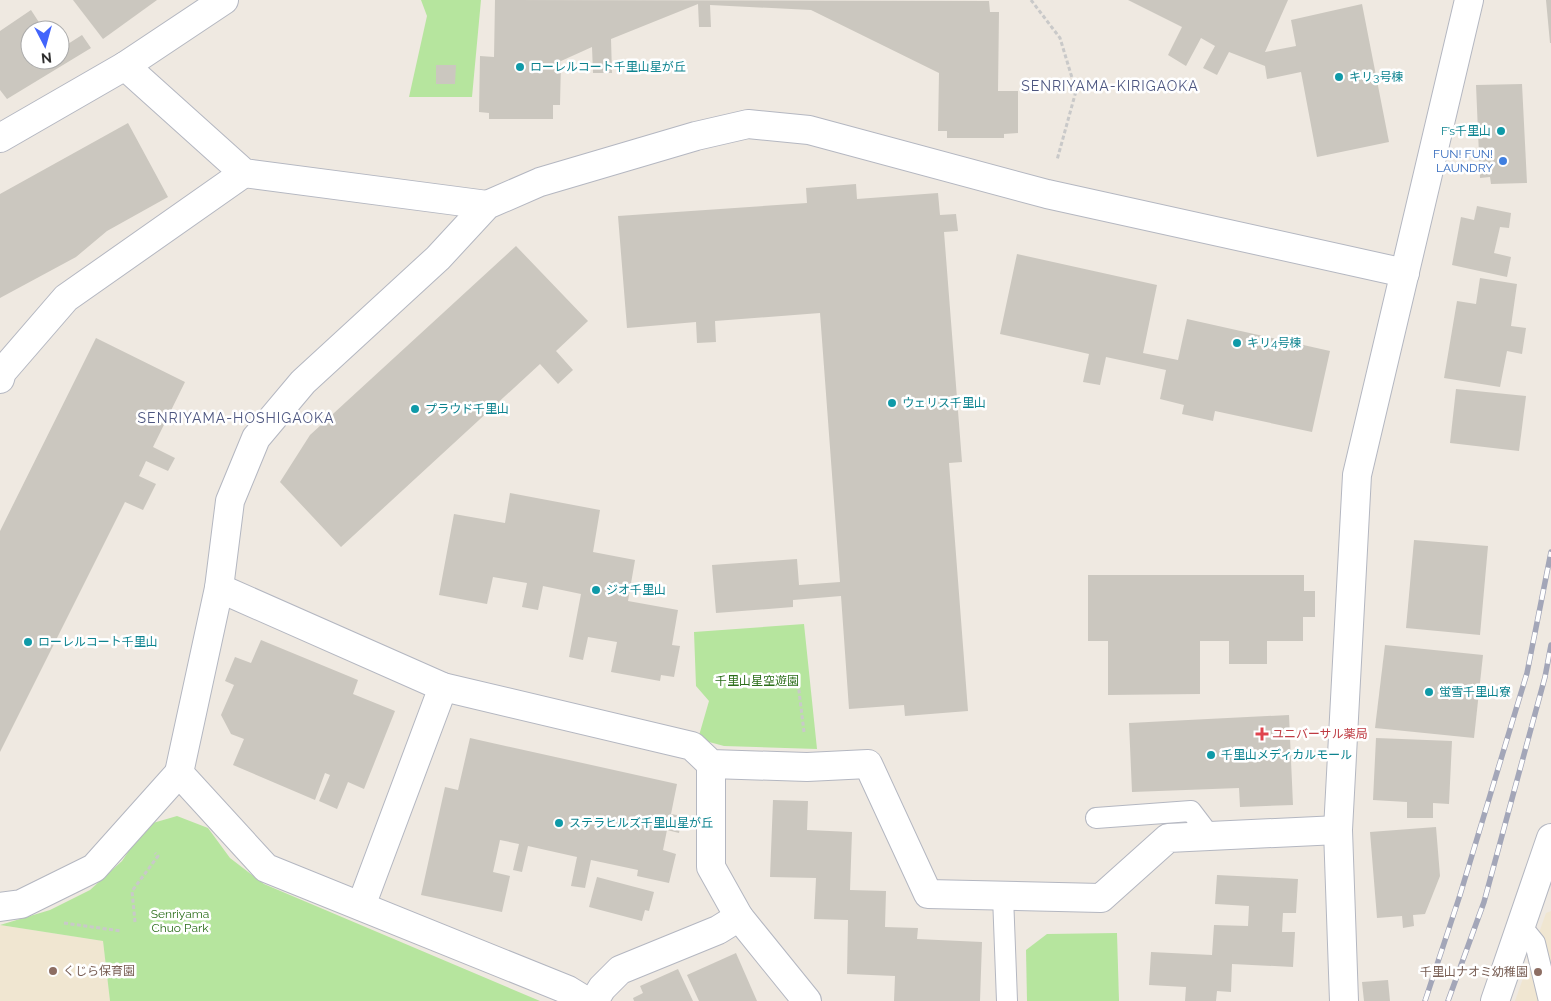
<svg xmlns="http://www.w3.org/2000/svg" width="1551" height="1001" font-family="Raleway,'Noto Sans JP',sans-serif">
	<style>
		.education { fill: #f0e6d1 }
		.green { fill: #b6e59e }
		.building { fill: #cbc7bf }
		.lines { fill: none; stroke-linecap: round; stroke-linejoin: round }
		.service-casing { stroke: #b4b7c1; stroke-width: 22 }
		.minor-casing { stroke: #b4b7c1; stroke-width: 30 }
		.path { stroke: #c9c9c9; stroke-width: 3; stroke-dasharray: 4 2.5; stroke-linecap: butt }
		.service { stroke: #fff; stroke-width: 20 }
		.minor { stroke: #fff; stroke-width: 28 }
		.rail-casing { stroke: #a3a6b8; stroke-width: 5.5 }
		.rail { stroke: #fff; stroke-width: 4; stroke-dasharray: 11; stroke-linecap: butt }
		.culture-dot { fill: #0f9aa8; stroke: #fff; stroke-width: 2 }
		.shop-dot { fill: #3f7fe0; stroke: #fff; stroke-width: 2 }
		.health-dot { fill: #e0444e; stroke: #fff; stroke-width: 2 }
		.education-dot { fill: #8d6e63; stroke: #fff; stroke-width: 2 }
		.labels { text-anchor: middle; stroke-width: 5; stroke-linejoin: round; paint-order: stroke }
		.culture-label { font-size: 12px; fill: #0d838f; stroke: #fff; text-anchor: start }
		.shop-label { font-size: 12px; fill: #366cbe; stroke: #fff; text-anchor: end }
		.park-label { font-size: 12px; fill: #2c6e1b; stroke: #fff }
		.health-label { font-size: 12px; fill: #be3a42; stroke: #fff; text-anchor: start }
		.education-label { font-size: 12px; fill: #785e54; stroke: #fff; text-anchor: start }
		.neighbourhood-label { font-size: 14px; letter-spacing: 1px; fill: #4d5680; stroke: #fff }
	</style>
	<rect width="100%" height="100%" fill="#efe9e1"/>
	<g class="education">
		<polygon points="1551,911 1551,1001 1515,1001 1546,913"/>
		<polygon points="0,925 103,941 110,1001 0,1001"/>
	</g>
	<g class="green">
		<polygon points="421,0 481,0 472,97 409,97 427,16"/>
		<polygon points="804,624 817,749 724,746 698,739 709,701 696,686 694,632"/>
		<polygon points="177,816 208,828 230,858 264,884 540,1001 110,1001 103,941 0,925 50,910 90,890 122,861 146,825"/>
		<polygon points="1117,933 1119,1001 1027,1001 1026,950 1047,934"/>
	</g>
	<g class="building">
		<polygon points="73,0 157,0 103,39"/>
		<polygon points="495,0 989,1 990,12 999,12 998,91 1018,91 1018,133 1004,134 1004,138 947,138 947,131 938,131 939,73 811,10 710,5 711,27 699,27 698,4 611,39 612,73 593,73 592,47 561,61 560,105 553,105 553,119 489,119 489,113 479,112 480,56 494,57"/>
		<polygon points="1128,0 1288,0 1265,52 1296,46 1291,20 1362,4 1389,142 1317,157 1301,72 1267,79 1265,66 1229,52 1217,75 1203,68 1215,46 1201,38 1186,66 1168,55 1182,27"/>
		<polygon points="1546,0 1551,0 1551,43 1550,43"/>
		<polygon points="31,10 44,30 30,30 30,60 60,60 60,49 82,35 91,48 7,99 0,90 0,31"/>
		<polygon points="436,65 456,65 455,84 436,84"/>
		<polygon points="1522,84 1527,183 1491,184 1490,177 1480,178 1476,85"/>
		<polygon points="128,123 168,197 107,231 76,257 0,298 0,194"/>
		<polygon points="856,184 857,199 938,193 940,215 956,214 958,231 944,232 962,462 949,463 968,711 905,716 904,705 849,709 841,596 793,600 793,607 716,613 712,565 797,559 799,585 840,582 820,313 715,321 716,342 697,343 696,322 627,328 618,216 807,203 806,188"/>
		<polygon points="1477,206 1511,213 1509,228 1500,227 1494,253 1511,257 1507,277 1452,265 1461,217 1474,220"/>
		<polygon points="516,246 588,321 556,351 573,370 558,384 540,364 341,547 280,482 310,435"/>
		<polygon points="1017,254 1157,285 1143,353 1178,360 1187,319 1330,351 1312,432 1215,411 1213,421 1182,414 1184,405 1160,399 1166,370 1106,357 1100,385 1083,382 1089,354 1000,334"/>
		<polygon points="1480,278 1517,284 1511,326 1526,328 1522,354 1507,351 1500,387 1444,378 1457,301 1476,304"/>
		<polygon points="96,338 185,382 153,447 175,458 168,471 146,461 139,476 156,484 143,510 125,502 0,752 0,531"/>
		<polygon points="1456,389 1526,396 1519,451 1450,443"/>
		<polygon points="510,493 600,510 593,552 635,560 628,601 678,610 672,645 680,646 674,677 661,675 660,681 611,672 617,642 588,637 583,660 569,657 581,594 543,586 538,610 522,607 527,583 493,577 487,604 439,595 454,514 505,523"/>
		<polygon points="1414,540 1488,546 1480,635 1406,628"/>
		<polygon points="1088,575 1304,575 1304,591 1315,591 1315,617 1303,617 1303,641 1267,641 1267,664 1229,664 1229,641 1200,641 1200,694 1108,695 1108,641 1088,641"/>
		<polygon points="261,640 358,680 353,694 395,711 364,789 348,782 337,809 319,801 330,775 325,773 315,800 233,765 244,739 231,734 221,715 234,685 225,681 235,657 251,663"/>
		<polygon points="1385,645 1483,655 1474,738 1375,728"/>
		<polygon points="1289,715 1293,805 1240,807 1239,788 1132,792 1129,723"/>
		<polygon points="470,738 677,784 671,814 682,816 679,833 667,830 663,850 676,854 669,883 637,876 638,870 591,860 585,888 571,886 577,857 528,846 522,872 513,870 519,844 500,840 493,872 510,876 502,912 421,895 445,787 458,790"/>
		<polygon points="1376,738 1452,741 1449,804 1433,803 1433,818 1407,818 1407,802 1373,800"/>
		<polygon points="773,800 808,801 807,830 852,832 850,890 886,891 885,927 918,928 917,939 982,942 980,1001 894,1001 895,976 847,974 848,920 814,919 816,878 770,877"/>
		<polygon points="1436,827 1440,876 1425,914 1413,915 1414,926 1403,928 1402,916 1377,918 1370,832"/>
		<polygon points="1217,875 1298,879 1296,913 1283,913 1282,932 1295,932 1293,967 1232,964 1231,992 1217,991 1216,1001 1185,1001 1186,987 1149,985 1151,952 1212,955 1214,925 1248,926 1249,906 1215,904"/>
		<polygon points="597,877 654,892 649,911 645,910 642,921 589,907"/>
		<polygon points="736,953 757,1001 699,1001 687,975"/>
		<polygon points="678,969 693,1001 634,1001 633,998 643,993 640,986"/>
		<polygon points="1388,980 1390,1001 1364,1001 1362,982"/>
	</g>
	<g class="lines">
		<defs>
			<g id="service">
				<polyline points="1096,818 1191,811 1210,836"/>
				<polyline points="1003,896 1007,1001"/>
				<polyline points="1522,927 1535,943 1549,1001"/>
			</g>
			<g id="minor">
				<polyline points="125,66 244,173 487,205"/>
				<polyline points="0,138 125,66 224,0"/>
				<polyline points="0,379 2,372 66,298 244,173"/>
				<polyline points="219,588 443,687 692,746 711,764 807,767 868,764 928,894 1101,898 1168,838 1338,830"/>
				<polyline points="711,764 711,867 739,917"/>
				<polyline points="361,906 443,687"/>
				<polyline points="0,907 21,904 94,868 179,773"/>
				<polyline points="586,1001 568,990 266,868 179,773 219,588 230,501 256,438 303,382 438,258 487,205 540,182 696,136 748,124 809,130 1047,194 1405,273"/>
				<polyline points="594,1001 602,988 620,970 718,930 739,917 807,1001"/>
				<polyline points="1344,1001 1338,830 1357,475 1469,0"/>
				<polyline points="1495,1001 1551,838"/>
			</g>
		</defs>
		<use href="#service" class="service-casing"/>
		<use href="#minor" class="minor-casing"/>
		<g class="path">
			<polyline points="1031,0 1060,38 1076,91 1057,160"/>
			<polyline points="798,683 804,732"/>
			<polyline points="135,922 132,891 158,856 155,853"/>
			<polyline points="64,923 121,931"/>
		</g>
		<use href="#service" class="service"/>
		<use href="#minor" class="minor"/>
		<defs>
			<g id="rail">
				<polyline points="1425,1001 1460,895 1527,673 1551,552"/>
				<polyline points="1448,1001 1484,902 1545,677 1551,645"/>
			</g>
		</defs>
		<use href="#rail" class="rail-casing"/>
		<use href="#rail" class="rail"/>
	</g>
	<g class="culture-dot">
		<circle cx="520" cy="67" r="5"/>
		<circle cx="1339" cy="77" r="5"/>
		<circle cx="1501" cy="131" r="5"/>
		<circle cx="1237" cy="343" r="5"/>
		<circle cx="892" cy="403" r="5"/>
		<circle cx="415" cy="409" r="5"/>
		<circle cx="596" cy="590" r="5"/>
		<circle cx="28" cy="642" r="5"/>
		<circle cx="1429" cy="692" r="5"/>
		<circle cx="1211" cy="755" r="5"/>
		<circle cx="559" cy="823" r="5"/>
	</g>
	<circle class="shop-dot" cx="1503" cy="161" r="5"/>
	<path class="health-dot" d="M1259.5 726.5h5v5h5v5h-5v5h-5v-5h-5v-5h5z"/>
	<g class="education-dot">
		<circle cx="53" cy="971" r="5"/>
		<circle cx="1538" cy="972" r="5"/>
	</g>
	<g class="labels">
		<g class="culture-label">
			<text x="530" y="71">ローレルコート千里山星が丘</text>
			<text x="1349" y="81">キリ3号棟</text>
			<text x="1491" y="135" text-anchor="end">F’s千里山</text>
			<text x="1247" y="347">キリ4号棟</text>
			<text x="902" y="407">ウェリス千里山</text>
			<text x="425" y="413">プラウド千里山</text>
			<text x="606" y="594">ジオ千里山</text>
			<text x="38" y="646">ローレルコート千里山</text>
			<text x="1439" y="696">蛍雪千里山寮</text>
			<text x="1221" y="759">千里山メディカルモール</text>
			<text x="569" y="827">ステラヒルズ千里山星が丘</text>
		</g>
		<g class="shop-label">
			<text x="1493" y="158">FUN! FUN!<tspan x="1493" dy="14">LAUNDRY</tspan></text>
		</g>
		<g class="park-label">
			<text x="757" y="685">千里山星空遊園</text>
			<text x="180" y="918">Senriyama<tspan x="180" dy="14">Chuo Park</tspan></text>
		</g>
		<g class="health-label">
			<text x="1272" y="738">ユニバーサル薬局</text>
		</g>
		<g class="education-label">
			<text x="63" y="975">くじら保育園</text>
			<text x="1528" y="976" text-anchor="end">千里山ナオミ幼稚園</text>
		</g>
		<g class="neighbourhood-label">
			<text x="1110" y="91">SENRIYAMA-KIRIGAOKA</text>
			<text x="236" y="423">SENRIYAMA-HOSHIGAOKA</text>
		</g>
	</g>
	<g transform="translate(45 45) rotate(174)"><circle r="24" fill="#ffffff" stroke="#ababab"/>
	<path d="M0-4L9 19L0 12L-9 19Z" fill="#4264fb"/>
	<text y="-8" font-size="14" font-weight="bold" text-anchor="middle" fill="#2e2e2e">N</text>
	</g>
</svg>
